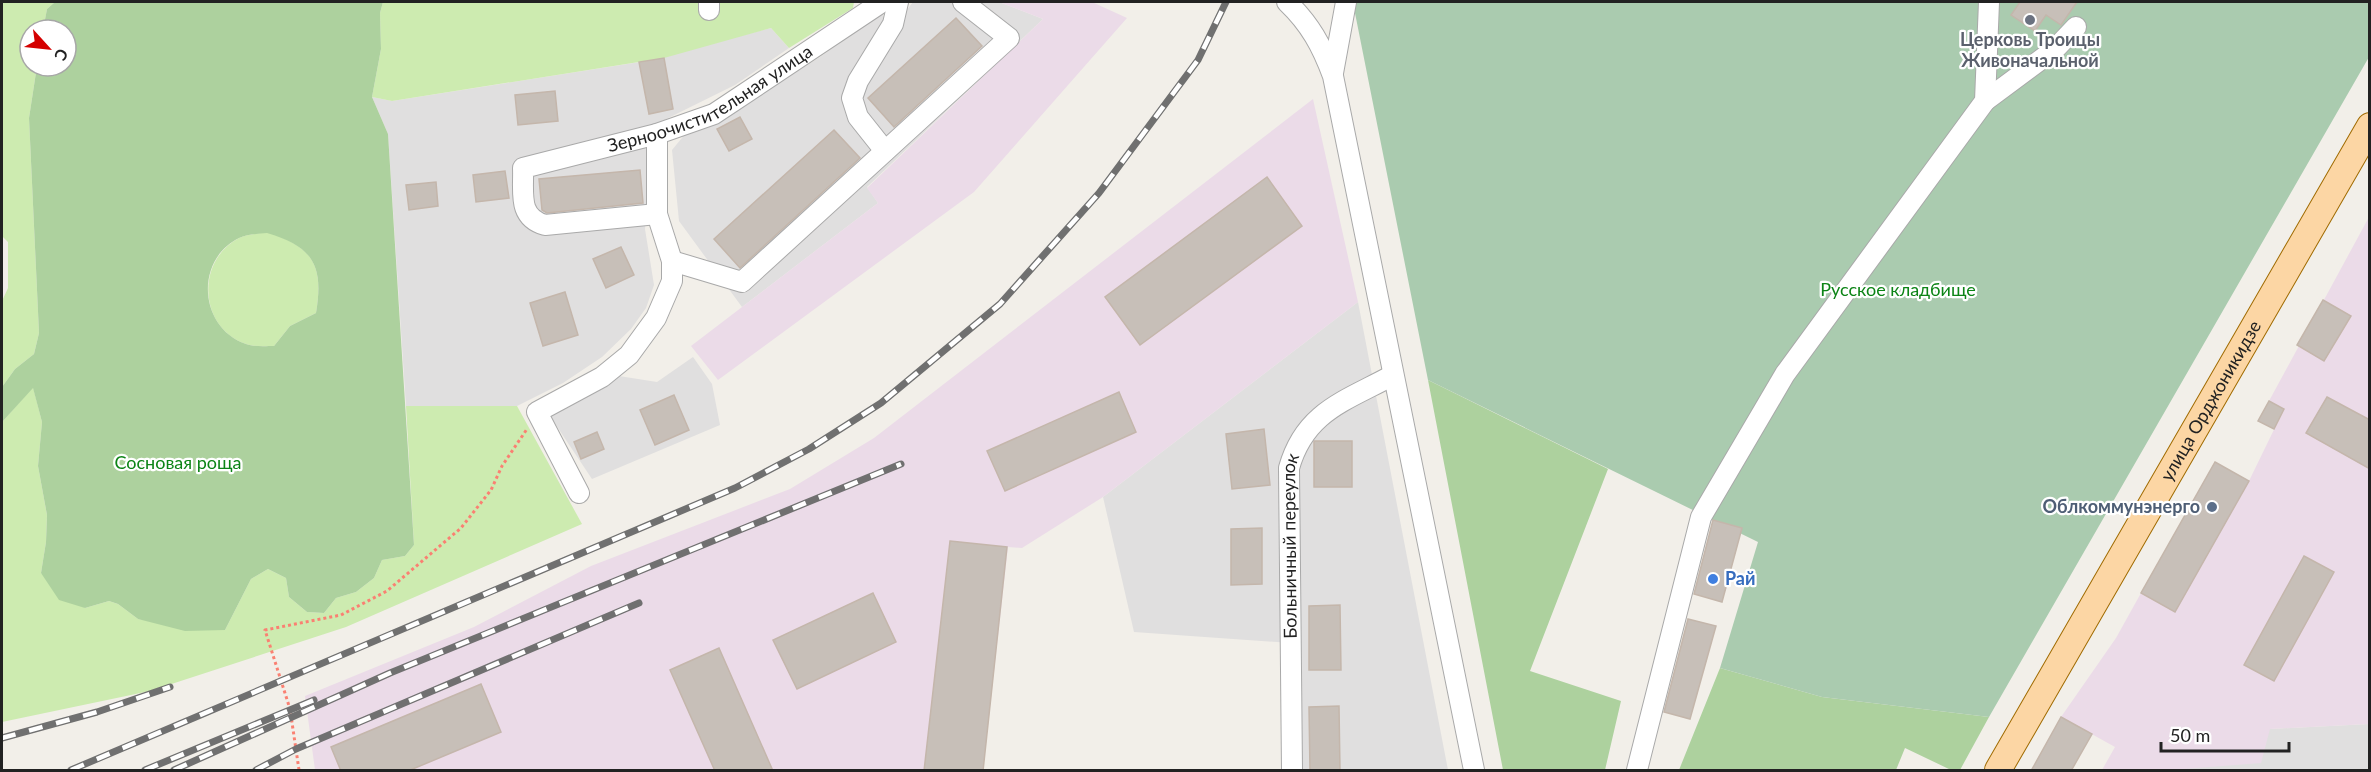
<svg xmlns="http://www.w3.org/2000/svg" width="2371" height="772" font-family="Lato,sans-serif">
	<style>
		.residential { fill: #e0dfdf }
		.industrial { fill: #ebdbe8 }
		.grass { fill: #cdebb0 }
		.forest { fill: #add19e; fill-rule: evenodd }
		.cemetery { fill: #aacbaf }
		.building { fill: #c7bfb8; stroke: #c4b6ab; stroke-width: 1.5 }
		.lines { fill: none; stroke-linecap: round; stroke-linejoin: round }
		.minor-casing { stroke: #a9a9a9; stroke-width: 22 }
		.major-casing { stroke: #a06b00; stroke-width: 28 }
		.path { stroke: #fa8072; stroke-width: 3; stroke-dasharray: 3 3; stroke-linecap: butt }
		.minor { stroke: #fff; stroke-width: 20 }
		.major { stroke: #fcd6a4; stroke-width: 26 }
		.rail-casing { stroke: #707070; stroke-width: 7 }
		.rail { stroke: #fff; stroke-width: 4.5; stroke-dasharray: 14; stroke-linecap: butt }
		.worship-dot { fill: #6b7280; stroke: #fff; stroke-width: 2 }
		.service-dot { fill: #5c6f8a; stroke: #fff; stroke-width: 2 }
		.shop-dot { fill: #3f7fe0; stroke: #fff; stroke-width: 2 }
		.labels { text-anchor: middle; stroke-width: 4.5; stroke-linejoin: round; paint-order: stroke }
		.worship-label { font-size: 18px; font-weight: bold; fill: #5b616d; stroke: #fff }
		.street-label { font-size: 18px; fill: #222; stroke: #fff }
		.park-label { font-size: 18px; fill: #0c8416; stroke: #fff }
		.service-label { font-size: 18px; font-weight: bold; fill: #4e5e75; stroke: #fff; text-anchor: end }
		.shop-label { font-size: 18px; font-weight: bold; fill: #366cbe; stroke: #fff; text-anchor: start }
	</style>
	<rect width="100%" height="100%" fill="#f2efe9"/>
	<g class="residential">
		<polygon points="913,2 999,2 1043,19 867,187 878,203 742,307 679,221 672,150 686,133 713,125 820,57 882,13 890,32"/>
		<polygon points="771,28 789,48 735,85 652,126 645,229 654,285 646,308 631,329 602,357 563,383 517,406 406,406 388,134 372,97 392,101 640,62"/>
		<polygon points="1358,302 1448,770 1291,770 1291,643 1134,632 1103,497"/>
		<polygon points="693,357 712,384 720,425 592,479 550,416 619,376 657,382"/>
		<polygon points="2369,724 2369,770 2171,770 2269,729"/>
	</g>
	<g class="industrial">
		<polygon points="999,2 1092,2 1127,18 974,192 718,380 691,346 878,203 867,188 1043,19"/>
		<polygon points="1313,99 1358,302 1103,497 1022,548 1008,547 983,770 315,770 305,696 474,627 591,566 790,489 874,438"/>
		<polygon points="2369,217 2369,724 2270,729 2261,763 2171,770 2102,770 2115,747 2061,717 2116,638 2141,593 2175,612 2249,481 2284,409 2269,401"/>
	</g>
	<g class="grass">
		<polygon points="2,2 55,2 47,9 43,30 30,30 30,66 37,66 29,118 39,333 34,354 15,369 2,387 2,301 8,288 8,242 2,236"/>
		<polygon points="383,2 854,2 853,8 789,48 771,28 664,58 392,101 372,97 381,49 380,13"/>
		<path d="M267 232C313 247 324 265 316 313L290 326 274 346C266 346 254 347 246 344 199 328 195 261 239 238 247 234 258 234 267 232Z"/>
		<polygon points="33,387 42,422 38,466 47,515 46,542 41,573 85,608 109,601 118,604 138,619 225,630 251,579 268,569 286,578 289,597 307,612 324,613 336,598 356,592 374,578 382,560 405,556 414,545 406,406 517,406 582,524 346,627 150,691 2,722 2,427 3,421"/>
	</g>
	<g class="forest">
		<path d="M55 2H383L380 13 381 49 372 97 388 134 414 545 405 556 382 560 374 578 356 592 336 598 324 613 307 612 289 597 286 578 268 569 251 579 225 630 185 631 138 619 118 604 109 601 85 608 59 600 41 573 46 542 47 515 38 466 42 422 33 388 3 421 2 427V387L15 369 34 354 39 333 29 118 37 66H66V30H43L47 9ZM267 233C313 247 324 265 316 313L290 326 274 346C266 346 254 347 246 344 199 328 194 260 239 238 247 234 258 234 267 233Z"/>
		<polygon points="1428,380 1608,469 1530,671 1621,701 1605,770 1503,770"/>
		<polygon points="1720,668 1822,697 1989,717 1960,770 1951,770 1905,748 1896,770 1679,770"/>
	</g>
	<polygon class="cemetery" points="1339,2 2369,2 2369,57 1989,717 1822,697 1720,668 1758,542 1428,380 1354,8"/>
	<g class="building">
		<polygon points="2020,2 2077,2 2061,25 2046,15 2035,31 2011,15"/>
		<polygon points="956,18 982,46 894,127 868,98"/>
		<polygon points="664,58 673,109 649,114 639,62"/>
		<polygon points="555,91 558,121 518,125 515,95"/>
		<polygon points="740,117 752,139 729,151 717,129"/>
		<polygon points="834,130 860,158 740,268 714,239"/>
		<polygon points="640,170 643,203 547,213 542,210 539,179"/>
		<polygon points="505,171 509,198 476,202 473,175"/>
		<polygon points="1267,177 1302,226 1140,345 1105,297"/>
		<polygon points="436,182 438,206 409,210 406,185"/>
		<polygon points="621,247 634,275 606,288 593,259"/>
		<polygon points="565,292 578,335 543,346 530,303"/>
		<polygon points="2323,300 2351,316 2324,361 2297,345"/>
		<polygon points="1119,392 1136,432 1005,491 987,451"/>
		<polygon points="674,395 689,430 655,445 640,410"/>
		<polygon points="2327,397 2370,420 2370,469 2306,433"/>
		<polygon points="2269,401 2284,409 2274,429 2258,421"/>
		<polygon points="1264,429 1270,485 1232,489 1226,434"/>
		<polygon points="597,432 604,449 581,459 574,442"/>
		<rect x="1314" y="441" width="38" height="46"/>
		<polygon points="2215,462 2249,481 2175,612 2141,593"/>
		<polygon points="1713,520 1742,528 1722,602 1694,594"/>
		<polygon points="1262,528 1262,584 1231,585 1231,529"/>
		<polygon points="950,541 1007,547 983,771 924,771"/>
		<polygon points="2304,556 2334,572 2274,681 2244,665"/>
		<polygon points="873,593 896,642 797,689 773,640"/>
		<polygon points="1340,605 1341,670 1309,670 1309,606"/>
		<polygon points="1688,619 1716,626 1690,719 1664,712"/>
		<polygon points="719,648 773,771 715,771 670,670"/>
		<polygon points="481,684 501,732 408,771 341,771 331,747"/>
		<polygon points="1339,706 1340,771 1310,771 1309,707"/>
		<polygon points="2061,717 2092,734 2071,771 2031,771"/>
	</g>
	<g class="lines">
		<defs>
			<g id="minor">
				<polyline points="709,2 709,10"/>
				<path d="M1287 2C1310 24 1322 46 1333 76L1474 770"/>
				<polyline points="1333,73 1346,2"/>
				<polyline points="1985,101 2055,49 2076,27"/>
				<polyline points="885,151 858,117 852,98 858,81 893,24 898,2"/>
				<path id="s1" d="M657 214 545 225C517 217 524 192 523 168L657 134 714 114 882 2"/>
				<polyline points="672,261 742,282 1009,38 963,2"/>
				<polyline points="579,493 537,412 602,377 629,355 656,318 672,281 672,261 657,214 657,134"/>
				<path id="s2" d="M1292 770 1289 468C1305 411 1346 401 1393 375"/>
				<polyline points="1637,770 1701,517 1785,374 1985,101 1989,2"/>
			</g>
			<g id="major">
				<path id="s3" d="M1998 770 2370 126"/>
			</g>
		</defs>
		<use href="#minor" class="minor-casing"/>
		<use href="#major" class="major-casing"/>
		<polyline class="path" points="299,770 290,709 265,630 341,615 387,591 461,528 491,490 502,466 527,429"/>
		<use href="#minor" class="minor"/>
		<use href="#major" class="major"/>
		<defs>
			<g id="rail">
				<polyline points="2,738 97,712 170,687"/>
				<polyline points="71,770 735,488 809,449 881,403 1000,304 1099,193 1198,60 1226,2"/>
				<polyline points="145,770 314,700"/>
				<polyline points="174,770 390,673 901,464"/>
				<polyline points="256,770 296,749 639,603"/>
			</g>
		</defs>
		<use href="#rail" class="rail-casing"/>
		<use href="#rail" class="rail"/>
	</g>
	<circle class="worship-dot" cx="2030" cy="20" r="6"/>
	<circle class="service-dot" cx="2212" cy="507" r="6"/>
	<circle class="shop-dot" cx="1713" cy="579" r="6"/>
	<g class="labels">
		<g class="worship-label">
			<text x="2030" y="46">Церковь Троицы<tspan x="2030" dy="21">Живоначальной</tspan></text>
		</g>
		<g class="street-label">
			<text dy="6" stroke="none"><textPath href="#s1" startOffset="381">Зерноочистительная улица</textPath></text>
			<text dy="6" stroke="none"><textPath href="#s3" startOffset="426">улица Орджоникидзе</textPath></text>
			<text dy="6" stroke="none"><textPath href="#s2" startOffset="224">Больничный переулок</textPath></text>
		</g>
		<g class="park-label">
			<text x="1898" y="296">Русское кладбище</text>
			<text x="178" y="469">Сосновая роща</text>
		</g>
		<g class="service-label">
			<text x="2200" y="513">Облкоммунэнерго</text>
		</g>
		<g class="shop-label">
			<text x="1725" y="585">Рай</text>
		</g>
	</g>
	<rect width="2371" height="772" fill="none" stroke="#222222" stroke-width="6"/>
	<g transform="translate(48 48) rotate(117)"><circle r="28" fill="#ffffff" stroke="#a7a7a7" stroke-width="1.5"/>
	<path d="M0-4.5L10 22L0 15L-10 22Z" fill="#d40000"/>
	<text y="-9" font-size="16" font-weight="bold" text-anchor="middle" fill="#222222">С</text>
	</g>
	<path d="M2161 742v9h128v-9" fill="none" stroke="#222222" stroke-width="3"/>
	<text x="2170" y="742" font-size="18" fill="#222222" stroke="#ffffff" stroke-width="4.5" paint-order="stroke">50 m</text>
</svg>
